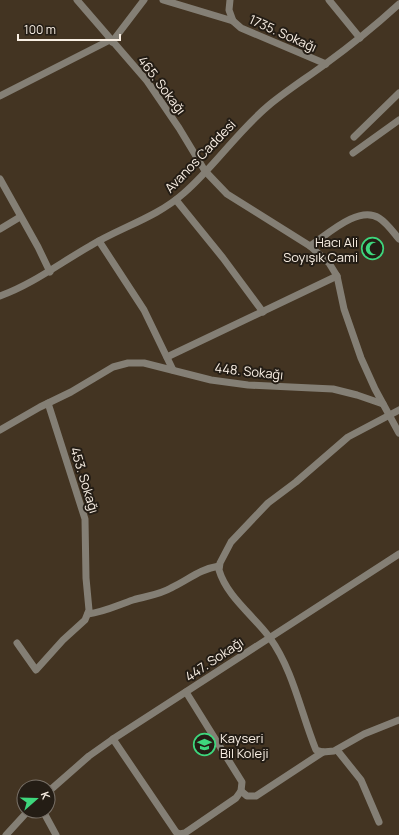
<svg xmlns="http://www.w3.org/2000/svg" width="399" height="835" font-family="Manrope,sans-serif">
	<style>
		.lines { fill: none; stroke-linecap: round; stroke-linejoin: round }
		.minor { stroke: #847f75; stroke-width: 7 }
		.labels { text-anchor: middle; stroke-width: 4; stroke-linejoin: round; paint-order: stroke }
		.street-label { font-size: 13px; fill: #f9efe4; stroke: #241d15 }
		.poi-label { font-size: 13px; fill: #f9efe4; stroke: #241d15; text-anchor: end }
	</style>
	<rect width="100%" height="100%" fill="#433422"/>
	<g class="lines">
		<g class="minor">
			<polyline points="77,0 147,81 179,128 205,171 227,194 310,246 329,263 337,276 344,309 361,358 375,389 399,433"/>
			<polyline points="163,0 233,21 241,28 326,64"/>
			<polyline points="230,0 229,10 233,21"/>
			<polyline points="329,0 360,38"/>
			<polyline points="112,42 144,0"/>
			<polyline points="0,96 110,40"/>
			<polyline points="354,137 399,93"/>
			<polyline points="353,153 399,120"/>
			<polyline points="0,179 38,247 50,272"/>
			<polyline points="176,200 223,258 263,312"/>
			<polyline points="0,229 20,217"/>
			<polyline points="99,241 144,310 173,370"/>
			<path d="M310 246C327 235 358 205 379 218 387 223 393 232 399 239"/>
			<path d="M0 296C33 284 60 263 90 246 121 227 156 218 184 193 214 167 237 132 268 106 286 91 305 79 324 65 350 46 375 26 399 4"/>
			<polyline points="167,357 337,276"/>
			<path d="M399 410 348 437 296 482 268 503 231 542 220 563 219 570C227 597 254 616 270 638 293 670 301 713 316 750L323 752 334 751 364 734 399 720"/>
			<polyline points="0,430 40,407 71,392 113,367 128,363 144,363 211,380 248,385 333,389 357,395 383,404"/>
			<path d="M88 614C104 612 118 605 133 600 146 596 159 595 171 588 188 580 200 569 219 566"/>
			<polyline points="17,643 36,670 63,640 85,620 89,610 86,578 85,519 48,403"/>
			<polyline points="113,739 176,832 179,834 185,833 236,798 241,791 242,782 186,692"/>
			<polyline points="337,750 361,780 379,822"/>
			<polyline points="241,791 247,796 256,796 323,752"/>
			<polyline points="48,792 89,756 113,739 399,554"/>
			<polyline points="43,811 56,835"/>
			<polyline points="6,835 28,811"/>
		</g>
	</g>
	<defs>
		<symbol id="mosque-ring" viewBox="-11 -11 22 22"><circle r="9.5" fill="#241d15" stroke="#3ed77d" stroke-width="1.5"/><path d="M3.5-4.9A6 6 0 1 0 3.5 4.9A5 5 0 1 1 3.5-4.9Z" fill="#3ed77d"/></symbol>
		<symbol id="school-ring" viewBox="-11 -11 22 22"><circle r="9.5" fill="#241d15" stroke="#3ed77d" stroke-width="1.5"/><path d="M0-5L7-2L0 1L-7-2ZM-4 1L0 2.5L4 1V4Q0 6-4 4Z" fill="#3ed77d"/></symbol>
	</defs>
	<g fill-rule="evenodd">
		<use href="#mosque-ring" x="360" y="236" width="25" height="25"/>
		<use href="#school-ring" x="192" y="732" width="25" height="25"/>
	</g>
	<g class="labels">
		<g class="street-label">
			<text transform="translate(283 33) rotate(24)" y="5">1735. Sokağı</text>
			<text transform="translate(162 85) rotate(53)" y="5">465. Sokağı</text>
			<text transform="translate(200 156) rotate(-46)" y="5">Avanos Caddesi</text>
			<text transform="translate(249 371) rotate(6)" y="5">448. Sokağı</text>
			<text transform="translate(85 480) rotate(73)" y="5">453. Sokağı</text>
			<text transform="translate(214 659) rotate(-34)" y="5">447. Sokağı</text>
		</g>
		<g class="poi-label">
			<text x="358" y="247">Hacı Ali<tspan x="358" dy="15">Soyışık Cami</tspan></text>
			<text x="220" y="743" text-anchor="start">Kayseri<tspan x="220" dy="15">Bil Koleji</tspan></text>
		</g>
	</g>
	<g transform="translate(36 799) rotate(70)"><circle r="19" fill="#241d15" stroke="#797168"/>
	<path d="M0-3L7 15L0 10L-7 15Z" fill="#3ed77d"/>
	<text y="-6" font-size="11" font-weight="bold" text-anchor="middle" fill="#f9efe4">K</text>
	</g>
	<path d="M18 34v6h102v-6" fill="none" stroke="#f9efe4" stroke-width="2"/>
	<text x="24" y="34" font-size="12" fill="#f9efe4" stroke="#241d15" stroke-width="3" paint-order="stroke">100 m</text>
</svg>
